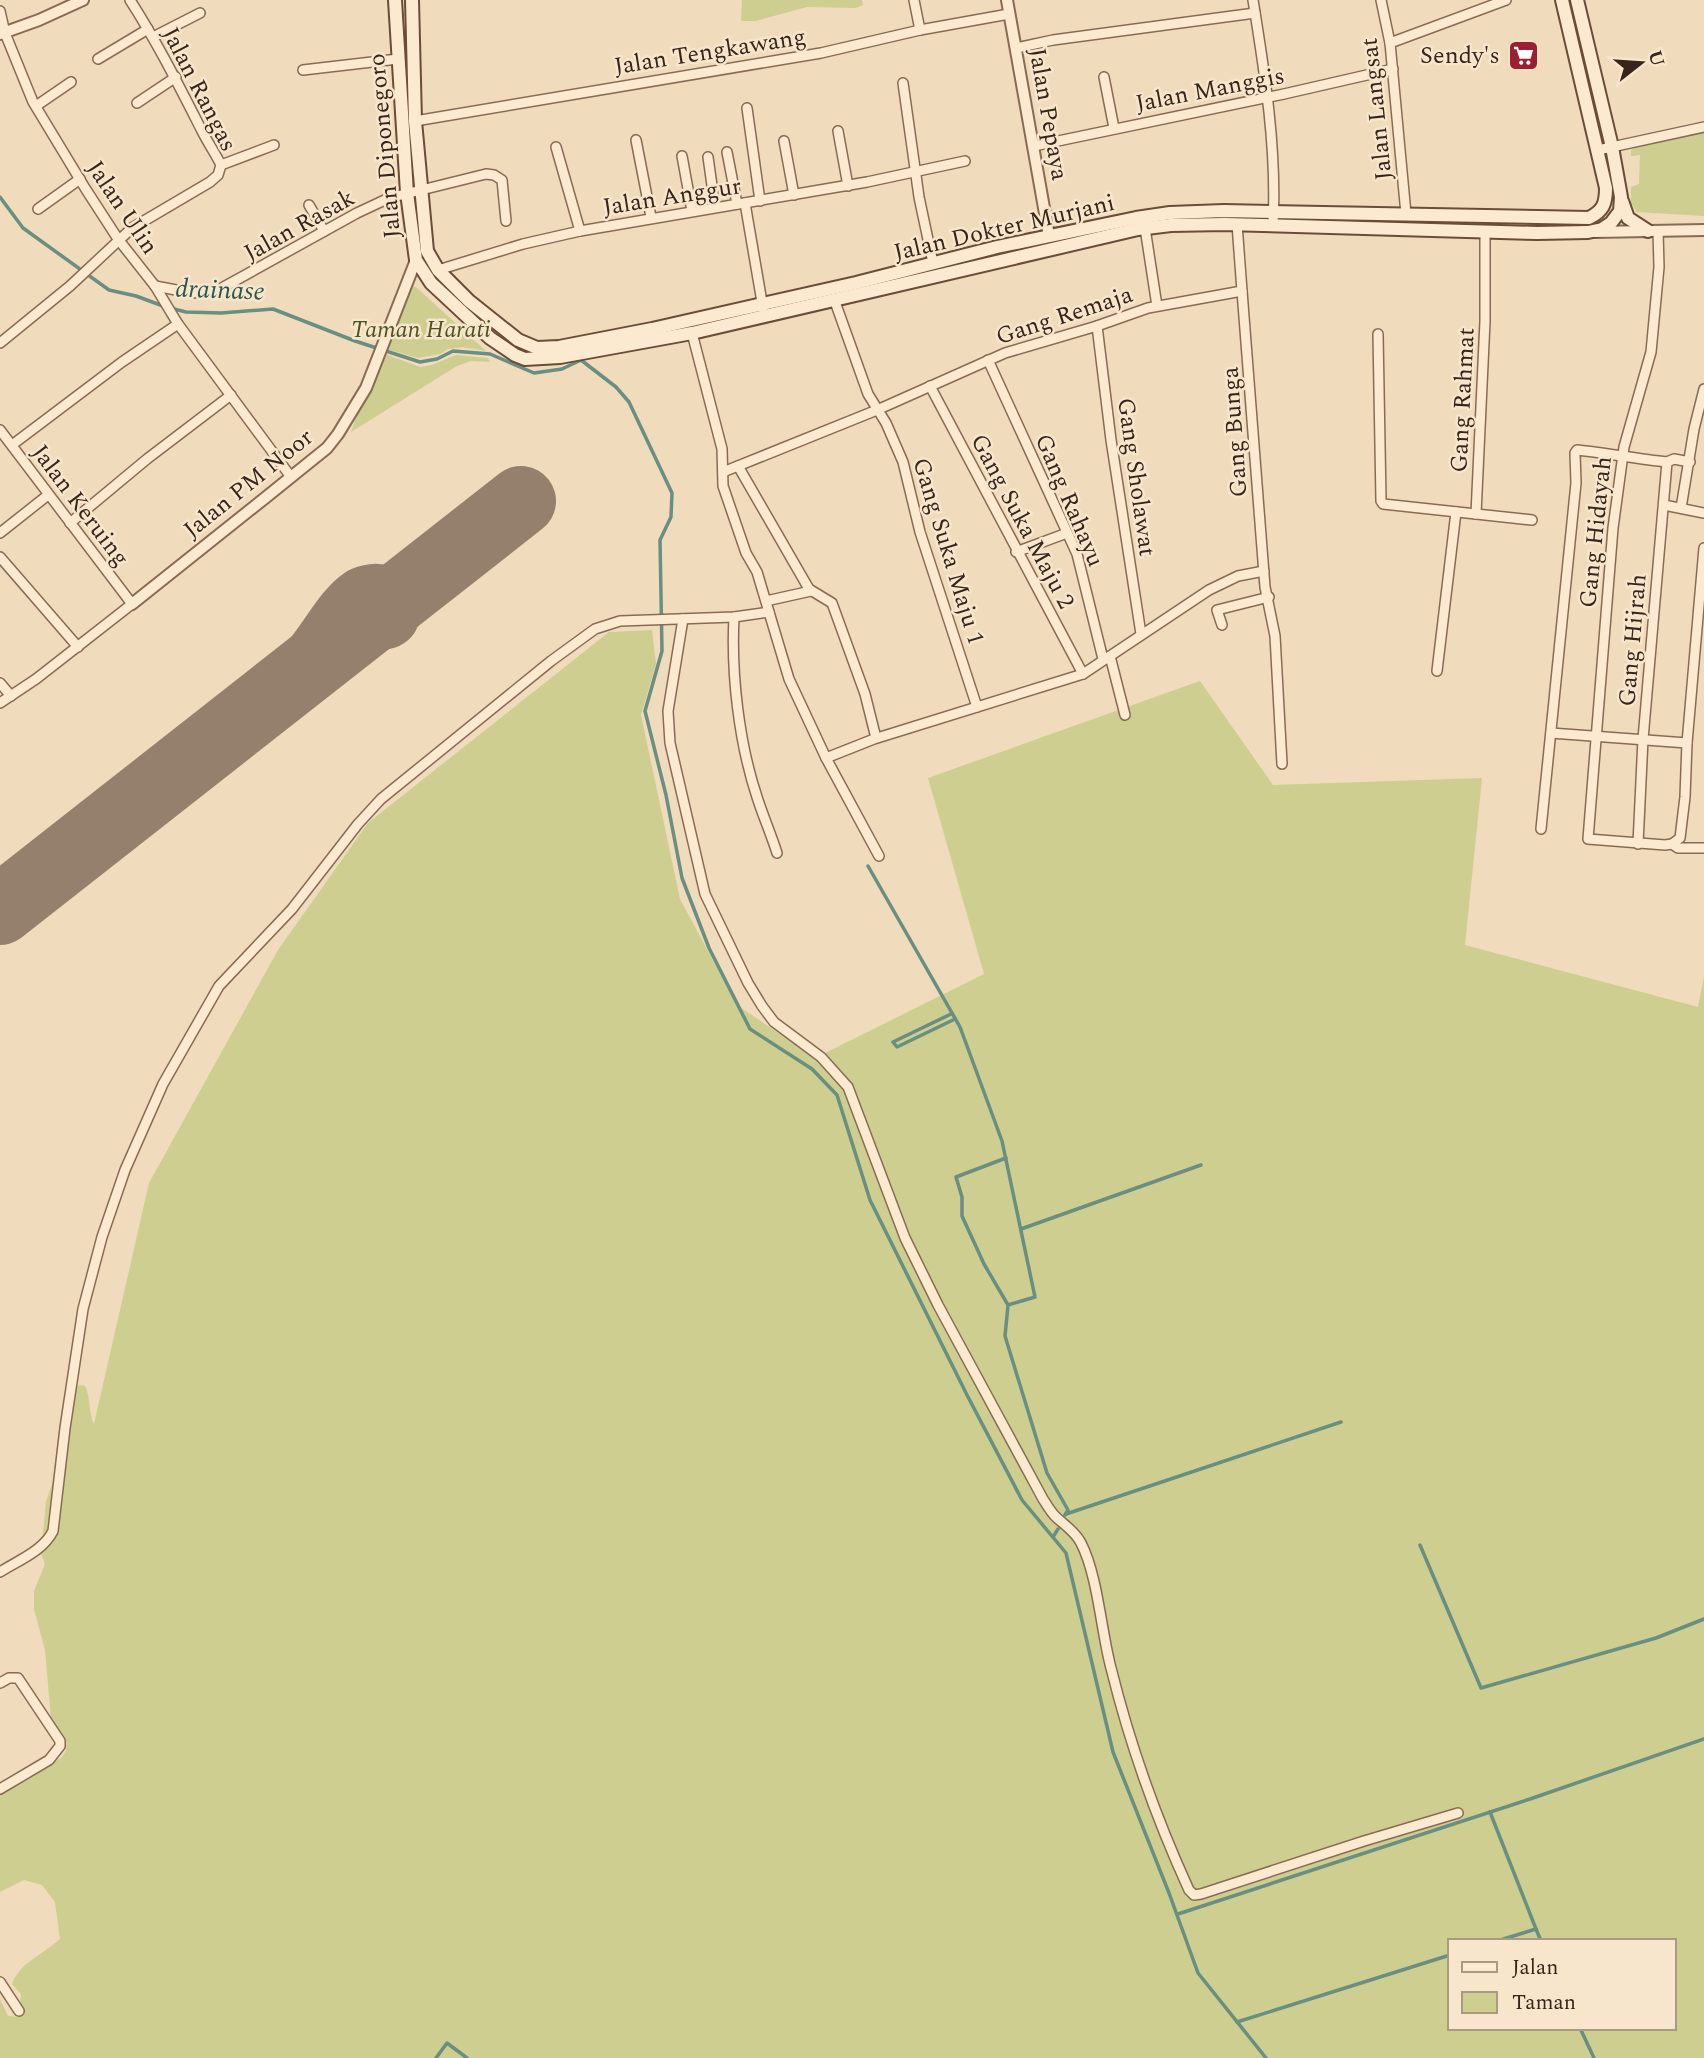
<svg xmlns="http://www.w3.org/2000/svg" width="1704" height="2058" font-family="Spectral,serif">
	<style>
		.green { fill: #cece90; fill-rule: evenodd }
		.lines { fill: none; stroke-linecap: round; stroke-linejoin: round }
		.stream { stroke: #688f81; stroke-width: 3.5 }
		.taxiway { stroke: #94806c; stroke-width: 28 }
		.runway { stroke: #94806c; stroke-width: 70 }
		.minor-casing { stroke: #896b55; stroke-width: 12 }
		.tertiary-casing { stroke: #896b55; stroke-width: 14 }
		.secondary-casing { stroke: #6a4c38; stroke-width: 16 }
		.minor { stroke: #fbe9d0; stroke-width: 9 }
		.tertiary { stroke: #fbe9d0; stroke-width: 10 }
		.secondary { stroke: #fbe9d0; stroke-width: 12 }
		.labels { text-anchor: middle; stroke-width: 5; stroke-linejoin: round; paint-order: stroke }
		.street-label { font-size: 24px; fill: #37251b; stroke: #f7e6cc }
		.poi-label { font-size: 24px; fill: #37251b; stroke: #f7e6cc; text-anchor: end }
		.park-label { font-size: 24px; font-style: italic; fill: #4d5420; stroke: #f7e6cc }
		.water-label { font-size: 26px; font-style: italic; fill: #29584f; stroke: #f7e6cc }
	</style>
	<rect width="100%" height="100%" fill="#f0dbbc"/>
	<g class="green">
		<polygon points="742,0 862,0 863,5 856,8 807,7 756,21 741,21"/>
		<polygon points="1704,131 1704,216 1637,212 1631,203 1631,187 1639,184 1640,155 1631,156 1631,150 1636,147"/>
		<polygon points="413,286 417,288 486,351 463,347 448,349 440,354 418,358 383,348 410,288"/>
		<polygon points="385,354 420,367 432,365 456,355 488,358 490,362 471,361 457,366 351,432 358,412"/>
		<path d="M652 630 656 664 641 715 680 899 737 1005 815 1058 984 974 928 778 1200 681 1273 785 1482 778 1465 945 1698 1007 1704 977V2058H0V1999L8 2016 19 2017 21 1994 12 1984C20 1962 44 1954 60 1939L55 1902 42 1885 24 1880 0 1892V1793L61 1758 66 1751 64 1741 51 1718 45 1650 34 1609V1591L45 1564 41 1554 46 1502 52 1484 63 1401 67 1392 80 1385 85 1386C91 1397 88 1413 94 1424L149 1183 278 950 368 823 609 632ZM1450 1941H1674V2028H1450Z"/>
	</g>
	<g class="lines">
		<g class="stream">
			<polyline points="0,197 23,228 109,290 136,296 163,306"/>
			<polyline points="170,308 186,312 221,313 273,309 355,341 420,362 437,359 453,351 490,354 534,373 562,369 581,360 616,387 629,402 672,493 671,517 660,540 662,651 645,711 666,795 682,878 709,948 750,1029 812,1069 837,1095 870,1200 967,1395 1022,1500 1066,1553 1113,1752 1169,1893 1198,1973 1266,2058"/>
			<polyline points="868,866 960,1027 1002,1141 1035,1297 1008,1305 1005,1336 1047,1473 1068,1510 1065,1515"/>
			<polyline points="951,1014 893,1042 897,1047 955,1019"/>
			<polyline points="1006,1158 956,1177 962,1197 962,1216 984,1264 1008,1305"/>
			<polyline points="1021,1229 1201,1165"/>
			<polyline points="1066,1514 1341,1422"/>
			<polyline points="1053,1537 1058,1529"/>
			<polyline points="1420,1545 1481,1688 1656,1638 1704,1619"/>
			<polyline points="1490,1812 1536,1929 1497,1941"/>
			<polyline points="1178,1914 1530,1799 1704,1739"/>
			<polyline points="1536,1929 1541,1941"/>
			<polyline points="1237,2022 1450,1955"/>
			<polyline points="1580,2028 1594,2058"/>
			<polyline points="436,2058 447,2043 467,2058"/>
		</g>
		<path class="taxiway" d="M253 711C272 687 290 663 308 638 322 619 334 597 353 584 359 580 372 577 379 578 422 588 416 655 355 631"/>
		<polyline class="runway" points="0,910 521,501"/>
		<defs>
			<g id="minor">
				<polyline points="914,0 920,30"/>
				<path d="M1253 0C1265 74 1277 150 1273 225"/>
				<polyline points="1381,0 1390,43 1406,214"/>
				<polyline points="0,11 5,33 33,102 85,188 118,239 155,286 178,324 291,477"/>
				<polyline points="153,37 200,13"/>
				<polyline points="1390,43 1506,0"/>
				<polyline points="1016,48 1053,40 1255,13"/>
				<polyline points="98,59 148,29"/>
				<polyline points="303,70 398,59"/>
				<polyline points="1104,77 1114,128"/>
				<polyline points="903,83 919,197 933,263"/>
				<polyline points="137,103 176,77"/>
				<polyline points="36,106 71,82"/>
				<polyline points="747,108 760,201"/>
				<polyline points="415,121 821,53 920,30 1009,14"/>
				<polyline points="838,131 848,186"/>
				<polyline points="636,140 651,217"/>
				<polyline points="784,141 794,195"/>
				<polyline points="1034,146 1284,94 1393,69"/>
				<polyline points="556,147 580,231"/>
				<polyline points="1598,150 1704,127"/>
				<polyline points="727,152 737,204"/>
				<polyline points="682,156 692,211"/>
				<polyline points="708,157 715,207"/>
				<polyline points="221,165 274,145"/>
				<polyline points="745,203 763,308"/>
				<polyline points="309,205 324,231"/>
				<polyline points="38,209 80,179"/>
				<polyline points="1145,228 1157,306"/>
				<polyline points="1485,231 1485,321 1476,514 1532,520"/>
				<polyline points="1658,231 1659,267 1651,352 1624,447 1613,528 1588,839 1665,845 1672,844 1680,838 1685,797 1687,743 1704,548"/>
				<polyline points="438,270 523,244 580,231 867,182 965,161"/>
				<polyline points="155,286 192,293 220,289 357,213 389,198 486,174 494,175 502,180 506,221"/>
				<polyline points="1242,291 1265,587 1275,636 1282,764"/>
				<polyline points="834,299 868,394 886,423 903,462 920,532 977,707"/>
				<polyline points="1097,326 1111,440 1141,634"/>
				<polyline points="692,333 722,449 723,486 746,553 757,572 789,679 826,758 879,856"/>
				<polyline points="1378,334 1381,501 1383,504 1476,514"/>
				<path d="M0 343 70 286 132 228 210 182 218 175 221 165C215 153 208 143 202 131 179 86 157 42 130 0"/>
				<polyline points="988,360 1077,554 1103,659"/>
				<polyline points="930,386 1083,674"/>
				<polyline points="0,430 132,604 36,679 0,703"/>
				<polyline points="12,445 122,362 178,324"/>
				<polyline points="738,466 809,589 832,603 865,694 876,738"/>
				<polyline points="723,472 877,410 1005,353 1097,326 1148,308 1242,291 1237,224"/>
				<polyline points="1664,505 1704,513"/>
				<polyline points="1681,508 1694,429 1704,389"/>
				<polyline points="70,523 147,459 231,395"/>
				<polyline points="0,533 48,495"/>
				<polyline points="1016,552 1067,533"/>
				<polyline points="0,557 78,647"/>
				<polyline points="766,601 811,591"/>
				<path d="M734 617C731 674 739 743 757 797 763 816 771 834 777 853"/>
				<path d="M683 619 668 711 670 743 705 894 748 983 762 1006 774 1022 821 1057 848 1087 905 1238 938 1305 1043 1499C1047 1505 1050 1511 1055 1516 1064 1525 1075 1531 1081 1543 1098 1576 1101 1631 1111 1668 1130 1745 1156 1818 1189 1890L1194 1895 1201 1894 1364 1841 1458 1813"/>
				<polyline points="1222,625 1217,610 1269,597"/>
				<polyline points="1110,656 1125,715"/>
				<polyline points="1437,671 1456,512"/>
				<polyline points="0,683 11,696"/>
				<polyline points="1551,733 1687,743"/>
				<polyline points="826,758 874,739 1083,674 1209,590 1238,576 1264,571"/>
				<path d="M1541 829 1576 483 1575 453 1577 450C1607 453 1637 459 1667 462"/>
				<polyline points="1638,844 1643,739 1667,462 1674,459 1690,462"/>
				<polyline points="1672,844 1678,848 1704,848"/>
				<path d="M0 1572C19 1560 43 1551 53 1531L65 1428 83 1309 102 1237 125 1170 163 1084 219 986 292 909 358 824 381 799 551 661 595 629 620 621 734 617 769 612"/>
				<polyline points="0,1683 9,1678 18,1678 60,1741 60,1746 49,1760 0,1789"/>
				<polyline points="0,1982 19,2011"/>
			</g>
			<g id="tertiary">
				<polyline points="1007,0 1049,236"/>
				<polyline points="0,34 39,20 83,0"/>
				<polyline points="1595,232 1704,230"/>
				<polyline points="132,604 265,498 327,448 338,434 366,388 416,260"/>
			</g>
			<g id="secondary">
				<polyline points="395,0 407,193 416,260 431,283 490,338 515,355 525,359 560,357 692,333 1138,229 1171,225 1225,224 1537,233 1588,232 1602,229 1611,223 1620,211 1621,197 1612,147 1577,0"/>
				<path d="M412 0 415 121 427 251 438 270 469 301 518 340 537 348 559 347 652 329 856 283 997 247 1136 218 1170 213 1224 211 1589 218C1603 211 1606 204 1606 188L1562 0"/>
				<polyline points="1622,201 1628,218 1648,231"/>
			</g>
		</defs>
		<use href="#minor" class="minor-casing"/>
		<use href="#tertiary" class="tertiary-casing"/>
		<use href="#secondary" class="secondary-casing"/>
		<use href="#minor" class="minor"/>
		<use href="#tertiary" class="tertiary"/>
		<use href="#secondary" class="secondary"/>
	</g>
	<defs>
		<symbol id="supermarket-square" viewBox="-11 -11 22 22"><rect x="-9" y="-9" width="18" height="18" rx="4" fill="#9b2130" stroke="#f7e6cc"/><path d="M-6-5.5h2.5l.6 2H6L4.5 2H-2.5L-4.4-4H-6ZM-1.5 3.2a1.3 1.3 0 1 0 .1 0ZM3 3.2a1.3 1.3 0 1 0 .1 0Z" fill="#fff"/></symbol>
	</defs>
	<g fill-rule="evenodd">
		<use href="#supermarket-square" x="1506" y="38" width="35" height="35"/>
	</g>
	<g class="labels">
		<g class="street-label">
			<text transform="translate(710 51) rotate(-9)" y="8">Jalan Tengkawang</text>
			<text transform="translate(200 89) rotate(63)" y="8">Jalan Rangas</text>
			<text transform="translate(1210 89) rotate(-11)" y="8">Jalan Manggis</text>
			<text transform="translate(1376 109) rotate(-96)" y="8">Jalan Langsat</text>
			<text transform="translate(1049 114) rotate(80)" y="8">Jalan Pepaya</text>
			<text transform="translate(384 146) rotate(-95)" y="8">Jalan Diponegoro</text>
			<text transform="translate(672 196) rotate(-9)" y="8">Jalan Anggur</text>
			<text transform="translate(123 207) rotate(56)" y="8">Jalan Ulin</text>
			<text transform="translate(299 225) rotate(-29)" y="8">Jalan Rasak</text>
			<text transform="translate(1004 227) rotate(-13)" y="8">Jalan Dokter Murjani</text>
			<text transform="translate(1064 315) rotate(-18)" y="8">Gang Remaja</text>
			<text transform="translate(1462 400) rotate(-87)" y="8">Gang Rahmat</text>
			<text transform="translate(1234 432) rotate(-94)" y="8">Gang Bunga</text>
			<text transform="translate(1137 477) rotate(82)" y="8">Gang Sholawat</text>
			<text transform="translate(248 483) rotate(-39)" y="8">Jalan PM Noor</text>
			<text transform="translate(1070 500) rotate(67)" y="8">Gang Rahayu</text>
			<text transform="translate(81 505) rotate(53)" y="8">Jalan Keruing</text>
			<text transform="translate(1023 521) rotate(62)" y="8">Gang Suka Maju 2</text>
			<text transform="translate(1595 532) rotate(-84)" y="8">Gang Hidayah</text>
			<text transform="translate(949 551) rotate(73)" y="8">Gang Suka Maju 1</text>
			<text transform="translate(1632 640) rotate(-85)" y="8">Gang Hijrah</text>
		</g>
		<g class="poi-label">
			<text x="1500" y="63">Sendy's</text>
		</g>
		<g class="park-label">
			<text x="421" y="337">Taman Harati</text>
		</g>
		<g class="water-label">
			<text transform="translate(220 289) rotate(2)" y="9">drainase</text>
		</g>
	</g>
	<rect x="1448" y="1939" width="228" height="91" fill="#f7e6cc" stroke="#aa9985" stroke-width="2"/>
	<rect x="1462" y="1962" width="35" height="10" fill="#fbe9d0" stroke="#aa9985" stroke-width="2"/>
	<text x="1512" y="1974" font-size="21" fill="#37251b">Jalan</text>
	<rect x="1462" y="1992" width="35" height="21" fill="#cece90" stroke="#aa9985" stroke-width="2"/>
	<text x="1512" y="2009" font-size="21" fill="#37251b">Taman</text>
	<g transform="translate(1641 63) rotate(73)" stroke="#f7e6cc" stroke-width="5" paint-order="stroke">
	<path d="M0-5L12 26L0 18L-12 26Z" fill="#37251b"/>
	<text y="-10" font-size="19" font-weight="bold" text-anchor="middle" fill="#37251b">U</text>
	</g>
</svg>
